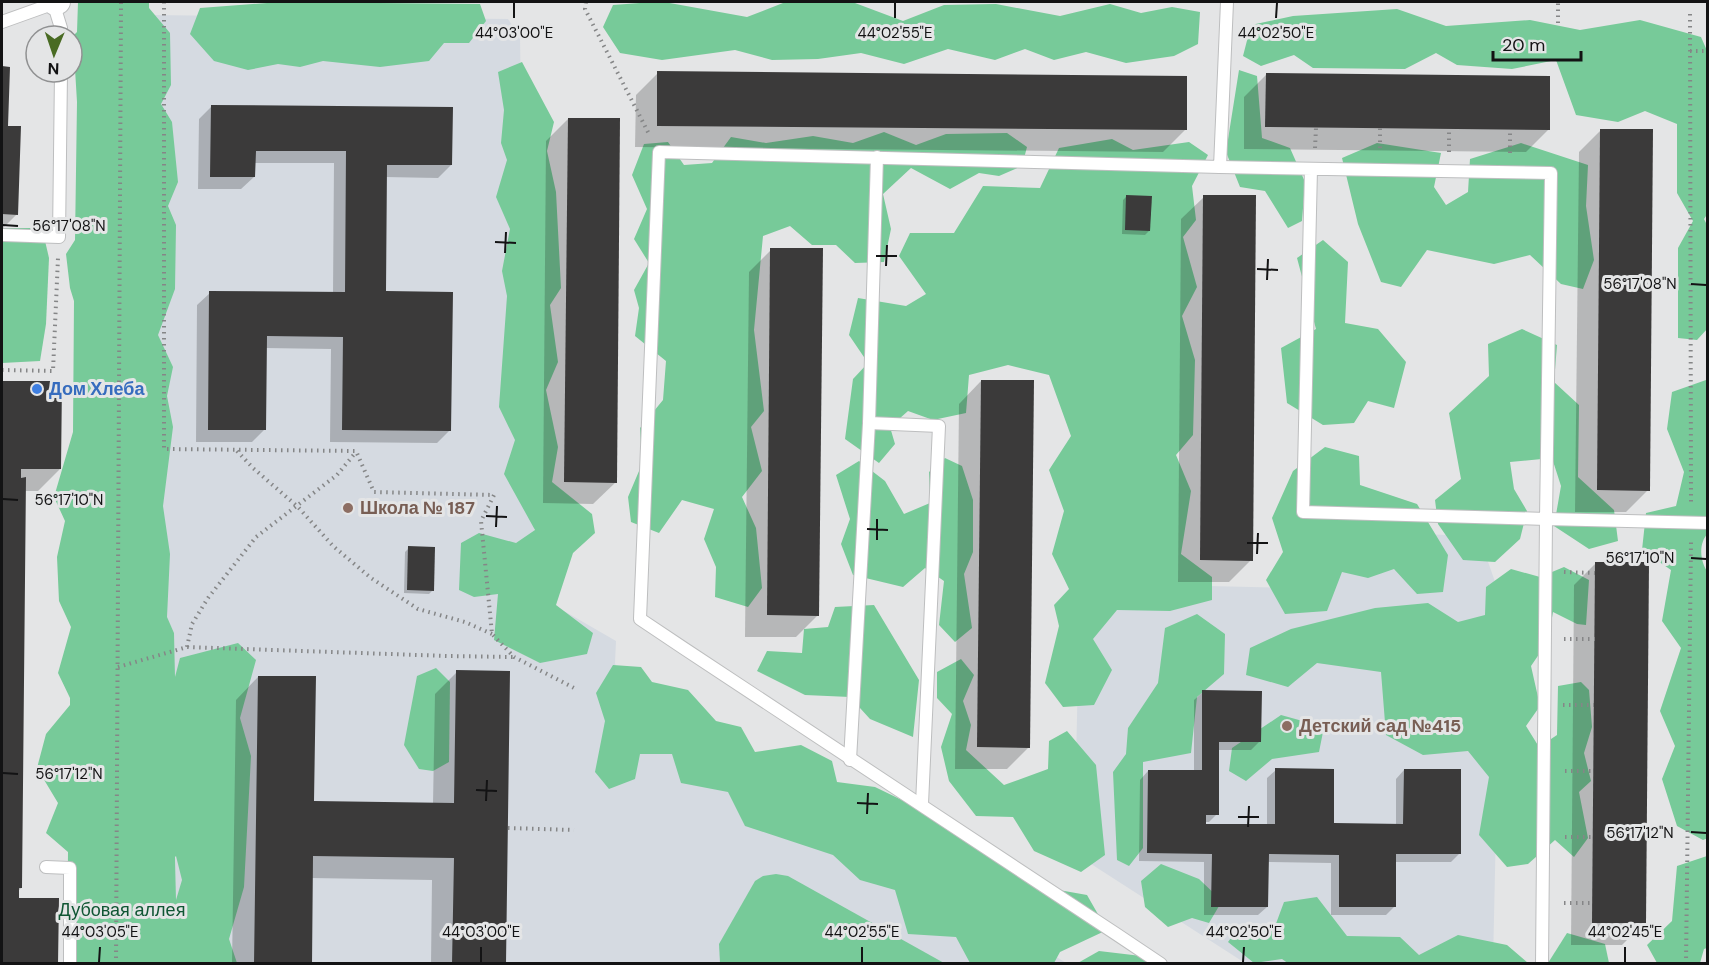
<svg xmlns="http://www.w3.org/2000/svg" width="1709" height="965" font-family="'DM Sans',sans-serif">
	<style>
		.built { fill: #d5dae1 }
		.green { fill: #77ca99; fill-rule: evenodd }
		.shadow { fill: #0003 }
		.building { fill: #3b3a3a }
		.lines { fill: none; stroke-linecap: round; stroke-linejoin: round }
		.lane-casing { stroke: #bdbebf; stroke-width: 14 }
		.street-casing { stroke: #bdbebf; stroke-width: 26 }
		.path { stroke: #858687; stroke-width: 4; stroke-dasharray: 1.5 4.5; stroke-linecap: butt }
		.lane { stroke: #fff; stroke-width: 12 }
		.street { stroke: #fff; stroke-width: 24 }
		.ticks { fill: none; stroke: #131314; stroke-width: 2 }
		.shop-dot { fill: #3f7fe0; stroke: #e4e5e6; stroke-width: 2 }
		.education-dot { fill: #8d6e63; stroke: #e4e5e6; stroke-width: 2 }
		.labels { text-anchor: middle; stroke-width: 6; stroke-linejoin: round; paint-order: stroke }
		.shop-label { font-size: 18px; font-weight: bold; fill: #366cbe; stroke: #e4e5e6; text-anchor: start }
		.education-label { font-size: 18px; font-weight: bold; fill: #785e54; stroke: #e4e5e6; text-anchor: start }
		.park-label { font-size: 18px; fill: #0f5633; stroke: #e4e5e6 }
		.ticks-label { font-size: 15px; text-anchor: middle; fill: #131314; stroke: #e4e5e6; stroke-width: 6; stroke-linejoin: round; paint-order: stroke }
	</style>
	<rect width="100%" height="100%" fill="#e4e5e6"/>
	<g class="built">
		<polygon points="149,15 508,19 520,37 527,482 545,600 616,641 615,663 619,679 1066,963 176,963 174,633 148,578"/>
		<polygon points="1295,530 1479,536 1501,599 1493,963 1245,963 1074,853 1080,583 1291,588"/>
	</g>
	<g class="green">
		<path d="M78 2H149V8L170 33 171 85 161 104 172 122 178 182 168 206 176 225 175 289 158 335 173 367 167 396 173 427 163 506 170 554 167 617 174 633 175 677 180 658 238 643 256 660 240 718 251 756 244 887 229 939 237 963H67L68 852 46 833 58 803 37 768 46 734 70 705V698L58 673 71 627 59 601 57 557 65 521 54 497 73 432 74 301 70 288 66 254 75 240 77 102 73 36 77 32ZM176 856 182 880 176 900 175 857Z"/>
		<polygon points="280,2 480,4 486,21 469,43 444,43 429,61 380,67 323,61 300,67 278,64 248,70 214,61 190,34 200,8"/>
		<polygon points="653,2 664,2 747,17 783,3 855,3 903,21 944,5 996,4 1060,16 1110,4 1141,13 1172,7 1200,12 1198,44 1174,56 1126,63 1086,52 1054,60 1025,49 995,60 948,49 904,64 861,53 818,59 772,60 735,50 662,60 620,53 603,27 613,5"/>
		<polygon points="1397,9 1446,26 1530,20 1580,30 1640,20 1701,37 1708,53 1708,213 1704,219 1708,227 1708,328 1697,340 1678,338 1678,248 1693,221 1677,193 1677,124 1645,111 1618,122 1576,115 1556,60 1512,69 1457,65 1436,53 1405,69 1313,68 1294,55 1261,66 1243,56 1251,25 1293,16"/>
		<polygon points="522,62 554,122 547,151 556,192 561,288 550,305 558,362 546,390 558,447 552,482 592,514 595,533 573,553 556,605 593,633 587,654 540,663 494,640 498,594 474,597 459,590 461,543 479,533 516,543 535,530 504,474 515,440 499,407 507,296 502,271 510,229 496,197 507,160 501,143 504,110 498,72"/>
		<polygon points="1239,70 1257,76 1262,138 1290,148 1305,182 1302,221 1288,228 1265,191 1240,187 1226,152"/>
		<polygon points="884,132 916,145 946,134 1007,133 1027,147 1022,166 999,176 979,173 950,189 911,168 883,194 891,229 884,262 855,263 836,245 812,245 790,226 763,236 754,330 764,411 751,427 762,471 742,497 756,528 762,588 748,607 715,597 716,567 704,539 714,509 682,500 659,533 631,522 628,497 642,464 640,428 663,400 666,361 635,336 639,308 634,290 649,263 634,239 647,209 632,175 644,144 668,142 684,165 712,163 731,137 766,143 813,136 853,143"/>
		<polygon points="1112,139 1133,150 1189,142 1208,155 1192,186 1196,220 1183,237 1197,287 1182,316 1195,360 1193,435 1176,455 1191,491 1181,554 1212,577 1212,600 1170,611 1117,610 1093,639 1112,670 1094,705 1063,707 1045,683 1059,626 1054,605 1069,589 1052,554 1064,511 1049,470 1071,436 1049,375 1008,365 969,375 966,413 933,420 908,411 890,427 895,444 879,463 845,439 853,379 868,363 849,335 858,298 906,306 926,294 899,256 910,233 954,233 983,186 1040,188 1059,148"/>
		<polygon points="1377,143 1441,153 1434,187 1446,205 1468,192 1470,159 1521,143 1588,165 1586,206 1594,260 1583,289 1561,284 1530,255 1494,264 1427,250 1401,287 1381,282 1358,224 1342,158"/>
		<polygon points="2,228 42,228 49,258 46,324 40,361 2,363"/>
		<polygon points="1323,240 1348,262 1345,323 1378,329 1406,362 1394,408 1368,401 1354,423 1323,425 1287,403 1281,348 1316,329 1297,258"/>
		<polygon points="1522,329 1557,345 1554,382 1579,405 1578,477 1614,510 1618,541 1589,549 1554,526 1561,486 1552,458 1510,462 1514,489 1527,511 1520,539 1495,562 1463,560 1438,524 1435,500 1461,479 1449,413 1489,376 1488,344"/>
		<path d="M1706 380 1708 381V533C1698 544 1700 561 1708 573V838L1703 840 1677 826 1662 779 1675 746 1660 711 1681 648 1662 621 1671 570 1642 550 1646 513 1676 506 1684 472 1667 429 1672 392Z"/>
		<polygon points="1325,447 1359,456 1360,485 1417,504 1448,555 1443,592 1417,594 1394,569 1368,578 1342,572 1327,611 1285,614 1266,580 1283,552 1272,518 1293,471"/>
		<polygon points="945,458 962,466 973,500 973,552 964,574 972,628 955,642 939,625 944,581 925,568 903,587 853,575 841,544 850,519 836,475 859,461 885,481 904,514 930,503 929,472"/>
		<polygon points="1564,567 1589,580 1586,625 1577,624 1553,612 1548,641 1531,666 1540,706 1526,726 1539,747 1557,735 1558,686 1581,682 1589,690 1592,727 1584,753 1591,781 1579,792 1588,838 1574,857 1555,840 1528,864 1507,867 1479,835 1489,777 1468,751 1423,755 1386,735 1381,672 1317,663 1288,687 1246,675 1250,648 1291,629 1375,608 1428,603 1458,622 1485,615 1486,587 1511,569 1540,577"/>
		<polygon points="874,605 919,680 913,737 870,719 850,697 805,695 757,671 767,651 802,653 804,629 828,627 835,607"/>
		<polygon points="1197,614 1225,634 1224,674 1197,697 1191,753 1143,762 1143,848 1129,866 1117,860 1113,772 1126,754 1128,728 1158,683 1165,628"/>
		<polygon points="961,659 974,675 963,701 971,725 966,750 1004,785 1048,769 1049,741 1067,731 1096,765 1105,855 1081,872 1034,851 1013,817 976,816 949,781 941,747 952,714 937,698 937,672"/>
		<polygon points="613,665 641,667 652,682 688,690 716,721 741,727 755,752 801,745 832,761 837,782 875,787 908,803 1042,887 1087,895 1107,930 1060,952 1054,963 970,963 956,937 908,934 895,890 860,880 833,855 745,826 728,792 681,783 672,754 640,754 635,779 609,789 595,772 605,721 596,693"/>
		<polygon points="436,668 450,682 449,762 433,771 419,769 404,745 417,676"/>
		<polygon points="1281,715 1324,727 1319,752 1272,759 1246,781 1229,771 1232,748"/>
		<polygon points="1707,856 1707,948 1704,949 1700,963 1657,963 1647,945 1672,921 1677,866"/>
		<polygon points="1161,864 1199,879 1222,901 1209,923 1192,918 1168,927 1145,907 1141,881"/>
		<polygon points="776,874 788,876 944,963 720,963 719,944 755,881 763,876"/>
		<polygon points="1317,897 1347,936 1400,937 1419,955 1458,935 1507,945 1528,963 1289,964 1282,959 1254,963 1228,942 1239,927 1274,929 1284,902"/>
		<polygon points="1567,933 1605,944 1609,963 1548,963"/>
		<polygon points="1099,951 1158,958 1163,964 1076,964"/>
	</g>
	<g class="shadow">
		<polygon points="2,68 8,68 6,127 17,214 2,229"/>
		<polygon points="658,73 1185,130 1163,152 635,147 636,95"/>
		<polygon points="1266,75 1548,130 1526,152 1244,149 1244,97"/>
		<polygon points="211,107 451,165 438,178 385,177 384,293 450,430 437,443 330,442 331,349 265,348 264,430 252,442 196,442 197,305 210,293 333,294 334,163 254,163 254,177 241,189 198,189 199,119"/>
		<polygon points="568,119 616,482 593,504 543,503 546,141"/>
		<polygon points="1601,130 1648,490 1626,512 1575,512 1579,152"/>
		<polygon points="1127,196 1149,231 1145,235 1122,234 1123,200"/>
		<polygon points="1204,197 1251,560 1229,582 1178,582 1181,219"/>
		<polygon points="771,250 818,615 796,637 745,637 749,272"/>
		<polygon points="981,381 1029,747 1007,769 955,769 959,404"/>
		<polygon points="2,382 61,383 60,469 38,491 25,491 21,888 18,891 17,899 56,964 2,964"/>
		<polygon points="409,548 433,590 429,594 404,593 405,552"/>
		<polygon points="1596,563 1644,923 1622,945 1571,945 1574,585"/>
		<polygon points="457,672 504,964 431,964 432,880 311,878 310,964 232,964 236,700 258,677 313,802 433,804 435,694"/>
		<polygon points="1203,692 1260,741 1251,750 1218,750 1217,814 1209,822 1204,822 1204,825 1267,826 1267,778 1276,770 1333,825 1396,825 1396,779 1404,770 1459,854 1451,862 1394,862 1394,907 1386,915 1331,915 1331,863 1267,862 1267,907 1258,915 1204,915 1204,862 1139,861 1140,780 1148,771 1194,772 1194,700"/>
	</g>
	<g class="building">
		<polygon points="2,66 10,67 8,126 21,126 18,215 2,214"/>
		<polygon points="657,71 1187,76 1187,130 657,126"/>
		<polygon points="1266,73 1550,76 1550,130 1265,127"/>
		<polygon points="211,105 453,107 452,165 387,165 386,291 453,292 451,431 342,430 343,337 267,336 266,430 208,430 209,291 345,292 346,151 256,151 255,177 210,177"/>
		<polygon points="568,118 620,118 617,483 564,482"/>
		<polygon points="1600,129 1653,129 1650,491 1597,490"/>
		<polygon points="1126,195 1152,196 1150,231 1125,230"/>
		<polygon points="1203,195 1256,195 1253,561 1200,560"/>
		<polygon points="770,248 823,248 819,616 767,615"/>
		<polygon points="981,380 1034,380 1030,748 977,747"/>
		<polygon points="2,381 62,381 61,469 21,469 21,478 26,477 22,888 19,888 19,898 59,898 58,964 2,964"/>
		<polygon points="408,546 435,547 434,591 407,590"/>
		<polygon points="1595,562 1649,562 1646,923 1592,923"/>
		<polygon points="456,670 510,671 506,964 452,964 454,858 313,856 312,964 254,964 258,676 316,676 314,801 454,803"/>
		<polygon points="1202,690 1262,691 1261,742 1219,742 1219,815 1206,815 1206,824 1275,824 1275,768 1334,769 1334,823 1403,824 1404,769 1461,769 1461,854 1396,854 1396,907 1339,907 1339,855 1269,854 1268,907 1211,907 1212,854 1147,853 1148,770 1202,770"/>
	</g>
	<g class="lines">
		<defs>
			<g id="lane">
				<polyline points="53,2 61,28 61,36"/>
				<polyline points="2,22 55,3"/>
				<polyline points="1220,167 1551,173 1546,519 1303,512 1311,169"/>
				<polyline points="2,235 59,237 61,72"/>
				<polyline points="869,423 939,426 922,804"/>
				<polyline points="850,760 869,423 877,157"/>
				<polyline points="46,867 70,868 70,964"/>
				<path d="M1161 964C988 848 813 735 640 619L659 152 1220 167 1227 2"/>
				<polyline points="1542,964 1546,519 1708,523"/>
			</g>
			<polyline id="street" points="55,3 58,2"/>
		</defs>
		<use href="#lane" class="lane-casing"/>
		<use href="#street" class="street-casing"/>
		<g class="path">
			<polyline points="164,2 164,449 356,451 374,492 494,495 481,521 492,634 514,657 576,689"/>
			<polyline points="329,2 329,3"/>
			<polyline points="586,2 585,9 650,136"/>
			<polyline points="1690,14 1691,504"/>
			<polyline points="1558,23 1558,2"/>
			<polyline points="1690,51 1708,51"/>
			<polyline points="1315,148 1316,128"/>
			<polyline points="1380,148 1380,128"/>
			<polyline points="1449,152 1449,129"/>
			<polyline points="1510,153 1510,130"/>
			<polyline points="2,370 53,371 58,258"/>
			<polyline points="237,451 253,468 298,507 333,546 371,578 418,609 465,622 492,634"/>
			<polyline points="1564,572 1595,573"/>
			<polyline points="1564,639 1595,639"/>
			<polyline points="187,647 192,624 208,598 256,537 337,475 356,452"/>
			<polyline points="118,667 187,647 447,656 513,657"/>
			<polyline points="1563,705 1594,705"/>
			<polyline points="1565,771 1594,771"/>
			<polyline points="508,828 574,830"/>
			<polyline points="1565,837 1593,837"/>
			<polyline points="1564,903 1592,903"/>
			<polyline points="116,964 121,2"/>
			<polyline points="1686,964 1691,541"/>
		</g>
		<use href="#lane" class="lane"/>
		<use href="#street" class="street"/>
	</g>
	<path class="ticks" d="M514 18V3M895 18V3M1276 18 1277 3M3 225 18 226M495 242 516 243M505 253 506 232M876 256H897M886 266 887 245M1257 269 1278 270M1267 280 1268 259M1691 284 1706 285M3 499 18 500M486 516 507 517M496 527 497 506M867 529 888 530M877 540V519M1247 543H1268M1257 554 1258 533M1691 558 1706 559M3 773 18 774M476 790 497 791M486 801 487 780M857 803 878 804M867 814 868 793M1238 817H1259M1248 827 1249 806M1691 832 1706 833M99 962 100 947M481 962V947M862 962V947M1243 962 1244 947M1625 962V947"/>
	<circle class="shop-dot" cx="37" cy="389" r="6"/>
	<g class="education-dot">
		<circle cx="348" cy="508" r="6"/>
		<circle cx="1287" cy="726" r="6"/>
	</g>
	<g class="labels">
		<g class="shop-label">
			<text x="49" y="395">Дом Хлеба</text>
		</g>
		<g class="education-label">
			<text x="360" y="514">Школа № 187</text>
			<text x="1299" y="732">Детский сад №415</text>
		</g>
		<g class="park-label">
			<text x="122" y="916">Дубовая аллея</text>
		</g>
	</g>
	<g class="ticks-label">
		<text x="514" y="38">44°03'00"E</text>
		<text x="895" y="38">44°02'55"E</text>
		<text x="1276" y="38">44°02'50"E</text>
		<text x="69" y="231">56°17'08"N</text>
		<text x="1640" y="289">56°17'08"N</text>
		<text x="69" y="505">56°17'10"N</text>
		<text x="1640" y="563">56°17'10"N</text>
		<text x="69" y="779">56°17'12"N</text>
		<text x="1640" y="838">56°17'12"N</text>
		<text x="100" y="937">44°03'05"E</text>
		<text x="481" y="937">44°03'00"E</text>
		<text x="862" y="937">44°02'55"E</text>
		<text x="1244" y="937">44°02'50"E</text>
		<text x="1625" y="937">44°02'45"E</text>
	</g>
	<rect width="1709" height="965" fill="none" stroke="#131314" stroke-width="6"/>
	<g transform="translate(54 54) rotate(182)"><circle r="28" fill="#e4e5e6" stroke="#909192" stroke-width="1.5"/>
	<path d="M0-4.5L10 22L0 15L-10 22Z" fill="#496b23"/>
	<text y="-9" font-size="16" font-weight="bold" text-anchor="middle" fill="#131314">N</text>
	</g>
	<path d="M1493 51v9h88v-9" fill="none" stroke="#131314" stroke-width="3"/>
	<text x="1502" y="51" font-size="18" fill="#131314" stroke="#e4e5e6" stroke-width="4.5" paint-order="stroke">20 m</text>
</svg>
